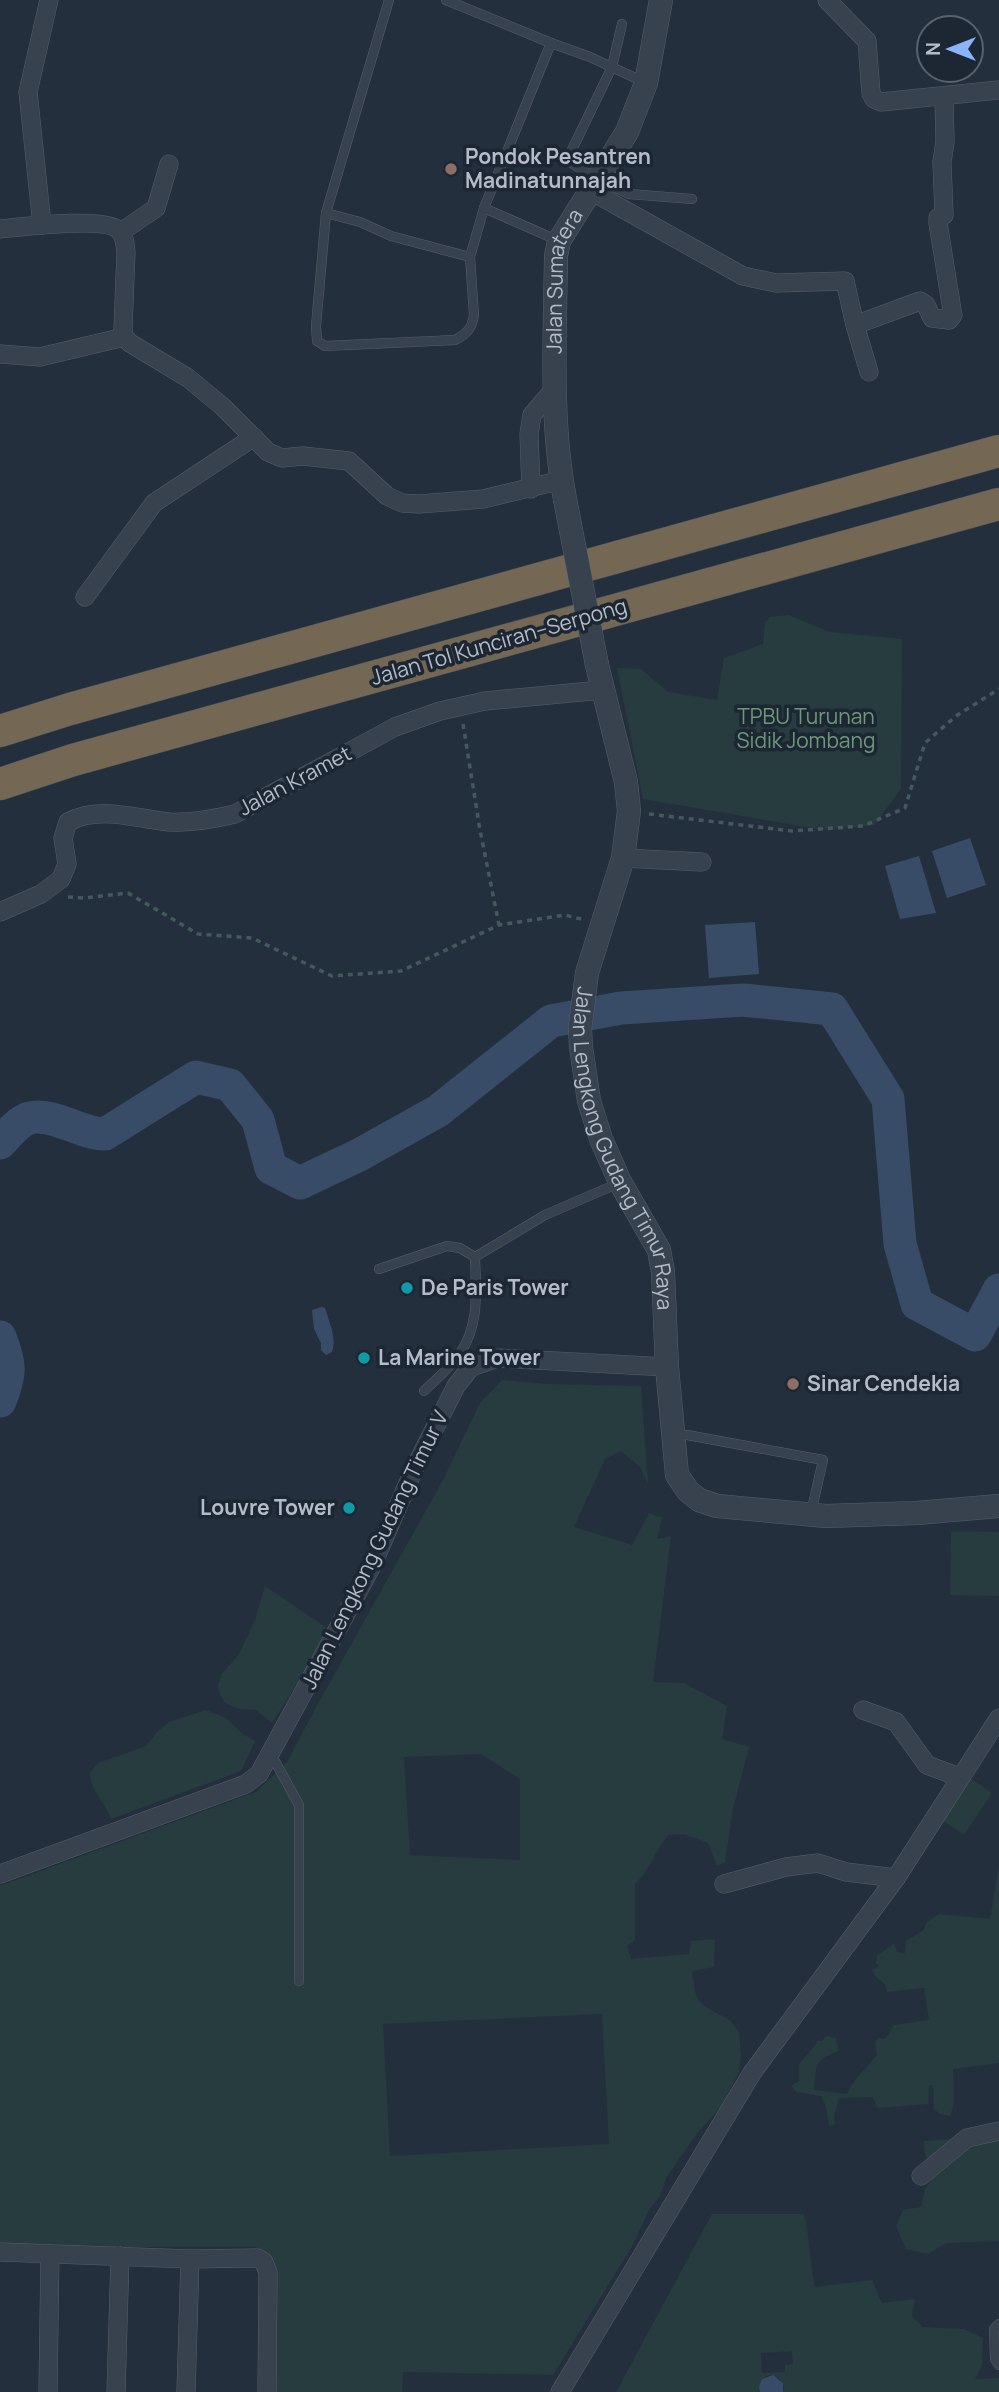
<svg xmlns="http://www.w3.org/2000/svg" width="999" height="2392" font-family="Manrope,sans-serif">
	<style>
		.green { fill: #263c3f; fill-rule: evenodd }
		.water { fill: #394c67 }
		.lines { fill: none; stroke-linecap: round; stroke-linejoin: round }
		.river { stroke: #394c67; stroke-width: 33 }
		.service-casing { stroke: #565f6c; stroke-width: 10 }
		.minor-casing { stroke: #565f6c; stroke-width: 19 }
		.tertiary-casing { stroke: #565f6c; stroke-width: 24 }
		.motorway-casing { stroke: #434c59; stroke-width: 33 }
		.path { stroke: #44595c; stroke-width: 3.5; stroke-dasharray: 5 5; stroke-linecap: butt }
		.service { stroke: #38414e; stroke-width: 9 }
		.minor { stroke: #38414e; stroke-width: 18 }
		.tertiary { stroke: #38414e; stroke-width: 23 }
		.motorway { stroke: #746855; stroke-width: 32 }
		.tertiary-bridge-casing { stroke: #565f6c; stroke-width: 24; stroke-linecap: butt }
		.tertiary-bridge { stroke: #38414e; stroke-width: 23 }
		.education-dot { fill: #8d6e63; stroke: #1d2633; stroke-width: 2.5 }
		.culture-dot { fill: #0f9aa8; stroke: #1d2633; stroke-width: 2.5 }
		.labels { text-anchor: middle; stroke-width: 7; stroke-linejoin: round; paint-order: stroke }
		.poi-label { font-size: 21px; font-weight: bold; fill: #b4bcc9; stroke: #1d2633; text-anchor: start }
		.street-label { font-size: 21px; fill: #b4bcc9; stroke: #1d2633 }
		.park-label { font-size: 21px; fill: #6b9a76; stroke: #1d2633 }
	</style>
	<rect width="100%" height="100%" fill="#242f3e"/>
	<g class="green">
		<polygon points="788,615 830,632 902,639 901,789 874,825 823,830 643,799 617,668 641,669 668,692 717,700 724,658 763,644 765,622 770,617"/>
		<path d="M502 1380 547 1384 641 1386 648 1484 640 1467 621 1451 605 1459 574 1527 632 1545 649 1513 662 1518 657 1539 671 1536 653 1682 684 1683 727 1706 722 1739 749 1747 733 1809 725 1862 717 1866 708 1843 683 1834 668 1835C655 1852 650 1869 635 1884V1940L627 1946 631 1959 689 1954 691 1941 715 1939 714 1967 692 1971 695 1992 699 2001 707 2008 730 2020 739 2032 741 2056 739 2072 721 2107 698 2132 666 2178 660 2196 649 2210 633 2245 553 2375 403 2372 402 2392H274L268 2256 256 2247H0V1886L256 1792 287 1762 315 1709 443 1480 480 1403ZM481 1754 520 1779V1860L410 1855 404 1757ZM602 2014 609 2144 390 2156 383 2024Z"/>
		<polygon points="951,1531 999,1532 999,1596 950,1595"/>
		<polygon points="265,1586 331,1631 272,1723 256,1710 239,1709 225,1703 220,1695 218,1685 222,1674 239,1654 255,1620"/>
		<path d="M206 1710 226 1718 243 1734 255 1741 241 1771 111 1819C105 1802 90 1791 90 1773L98 1763 146 1746 157 1732 169 1722Z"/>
		<polygon points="970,1778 992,1793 964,1835 942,1820"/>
		<path d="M999 1866V2063L953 2069 954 2104 950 2116 940 2114 934 2109 933 2086 929 2085 928 2104 877 2108 873 2097 839 2098 834 2116 835 2124 829 2126 826 2106 821 2096 797 2092 791 2086 799 2081V2064L814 2047 817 2041H822L826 2036 836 2038 838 2051C814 2060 816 2066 814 2090L847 2094C854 2078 866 2069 877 2055L875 2042 878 2038 885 2039 894 2025 929 2020 924 1988 887 1992 885 1984 875 1976 872 1970 879 1966 876 1963 877 1956 894 1943 897 1952 905 1953 906 1941 924 1930 926 1923 939 1914 990 1919Z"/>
		<polygon points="999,2136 999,2241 946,2243 928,2254 906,2249 896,2226 903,2210 921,2207 925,2189 937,2172 925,2155 924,2141"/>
		<path d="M712 2214H804C810 2238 810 2263 815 2287L872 2280 882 2303 915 2299 912 2316 923 2327 964 2329 983 2338 982 2366 975 2379 999 2378V2392H783L784 2387 780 2379 769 2375C762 2378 759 2384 760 2392H616ZM792 2351 793 2364 785 2365V2372L762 2373 761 2353Z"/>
	</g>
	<g class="water">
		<polygon points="970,838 986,885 947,898 932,851"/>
		<polygon points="919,856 936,913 900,919 885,866"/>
		<polygon points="755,922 759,974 709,978 705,925"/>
		<path d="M322 1307 325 1308C329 1321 337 1339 332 1352L326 1355 321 1350V1343L314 1329 312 1310Z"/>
		<polygon points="773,2375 783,2383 783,2392 760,2392 759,2387 762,2379"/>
	</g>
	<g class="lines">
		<g class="river">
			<path d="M0 1143C8 1135 18 1121 30 1118 51 1112 82 1134 105 1134L196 1077 230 1085 258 1120 271 1168 300 1183 359 1155 438 1111 551 1021 621 1008 743 1000 832 1009 888 1099 900 1244 917 1304 975 1335 999 1290"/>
			<path d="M0 1337C11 1365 11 1373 0 1401"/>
		</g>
		<defs>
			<g id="service">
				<path d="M389 0 326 213 316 326 317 341 325 346 455 340C467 334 472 328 474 315L470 257 484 208 551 43"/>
				<polyline points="446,0 551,43 590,57 644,82"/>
				<polyline points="622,24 612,67 567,160 596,179 629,194 692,199"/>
				<polyline points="484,208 559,241"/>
				<polyline points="326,213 360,222 391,236 470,257"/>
				<polyline points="379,1269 447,1246 460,1248 475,1257"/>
				<path d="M424 1391C435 1380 450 1368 459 1355 480 1325 476 1291 475 1257L545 1215 619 1183"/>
				<polyline points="673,1434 687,1435 823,1460 811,1513"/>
				<polyline points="271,1754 299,1805 299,1981"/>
				<polyline points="999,2324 994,2329 995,2359 999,2365"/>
			</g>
			<g id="minor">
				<polyline points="827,0 867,41 871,93 874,99 881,102 999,90"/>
				<polyline points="589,190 743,276 776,283 845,281 855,325 920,301 926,305 932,318 949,320 953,315 952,310 938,223 938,218 944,215 942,162 945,142 944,96"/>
				<polyline points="42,225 28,92 49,0"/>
				<path d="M0 229C21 227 107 216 120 231 125 237 125 245 126 252L123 329 124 337 130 343 188 378 222 406 268 452 282 458 303 456 349 461 387 496 402 503 419 504 483 499 562 480"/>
				<polyline points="121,232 156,208 169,164"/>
				<polyline points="855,325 869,372"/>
				<polyline points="0,354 40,357 124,337"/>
				<polyline points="531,489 529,434 532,415 555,388"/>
				<polyline points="85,597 154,503 254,437"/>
				<polyline points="623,858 702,862"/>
				<path d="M0 912 41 894 61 879 67 864 63 838 68 822C100 805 136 819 170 822 192 823 214 819 235 814L395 727 440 711 485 701 602 690"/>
				<polyline points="863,1710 896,1722 927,1765 959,1777"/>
				<polyline points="0,1874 246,1784 259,1774 373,1564 415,1467 456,1386 471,1367 498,1358 667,1367"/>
				<polyline points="724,1884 786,1867 818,1863 846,1872 896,1878"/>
				<polyline points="921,2176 967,2138 999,2131"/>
				<polyline points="0,2252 190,2259 258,2258 264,2262 268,2273 267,2392"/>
				<polyline points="48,2392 50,2254"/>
				<polyline points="116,2392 120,2256"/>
				<polyline points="186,2392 190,2259"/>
				<polyline points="560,2392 752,2073 896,1878 999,1718"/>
			</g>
			<g id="tertiary">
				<path id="s1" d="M565 499C550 421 555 335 556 256L559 241 627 132 646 83 661 0"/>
				<path id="s2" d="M597 665 626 782 629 811 623 858 587 973 580 1028 581 1047 589 1101 601 1139 620 1182 659 1250 663 1272 667 1367 677 1475 688 1491 699 1500 717 1506 826 1516 917 1513 999 1506"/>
			</g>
			<g id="motorway">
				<polyline points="0,731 70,709 999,451"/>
				<polyline points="0,784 73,760 999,504"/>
			</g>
		</defs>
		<use href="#service" class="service-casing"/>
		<use href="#minor" class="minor-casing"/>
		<use href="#tertiary" class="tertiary-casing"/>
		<use href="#motorway" class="motorway-casing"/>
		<g class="path">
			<polyline points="463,724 480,830 499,925"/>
			<polyline points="649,814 792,831 863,826 905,808 925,743 956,716 999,689"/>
			<polyline points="68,897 84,898 128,893 198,934 252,938 332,976 401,971 499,925 565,915 585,920"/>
		</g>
		<use href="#service" class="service"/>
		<use href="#minor" class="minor"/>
		<use href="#tertiary" class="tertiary"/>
		<use href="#motorway" class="motorway"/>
		<defs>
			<polyline id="tertiary-bridge" points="565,499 597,665"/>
		</defs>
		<use href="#tertiary-bridge" class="tertiary-bridge-casing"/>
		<use href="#tertiary-bridge" class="tertiary-bridge"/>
	</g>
	<g class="education-dot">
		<circle cx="451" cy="169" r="7"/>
		<circle cx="793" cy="1384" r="7"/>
	</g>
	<g class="culture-dot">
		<circle cx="407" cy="1288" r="7"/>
		<circle cx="364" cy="1358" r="7"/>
		<circle cx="349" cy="1508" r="7"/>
	</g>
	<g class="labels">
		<g class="poi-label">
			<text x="465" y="164">Pondok Pesantren<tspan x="465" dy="24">Madinatunnajah</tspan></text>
			<text x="421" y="1295">De Paris Tower</text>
			<text x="378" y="1365">La Marine Tower</text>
			<text x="807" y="1391">Sinar Cendekia</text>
			<text x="335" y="1515" text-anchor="end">Louvre Tower</text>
		</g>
		<g class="street-label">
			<text dy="7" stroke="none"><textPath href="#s1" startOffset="220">Jalan Sumatera</textPath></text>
			<text transform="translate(499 642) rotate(-16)" y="7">Jalan Tol Kunciran–Serpong</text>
			<text transform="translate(295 781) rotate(-28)" y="7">Jalan Kramet</text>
			<text dy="7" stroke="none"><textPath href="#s2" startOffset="502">Jalan Lengkong Gudang Timur Raya</textPath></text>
			<text transform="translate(375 1550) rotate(-64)" y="7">Jalan Lengkong Gudang Timur V</text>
		</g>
		<g class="park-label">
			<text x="806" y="724">TPBU Turunan<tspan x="806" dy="24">Sidik Jombang</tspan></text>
		</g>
	</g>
	<g transform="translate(950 49) rotate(270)"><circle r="33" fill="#1d2633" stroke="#59626f" stroke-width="2"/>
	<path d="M0-5L12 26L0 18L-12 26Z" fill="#8ab4f8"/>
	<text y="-10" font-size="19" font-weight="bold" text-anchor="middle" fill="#b4bcc9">N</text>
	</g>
</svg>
